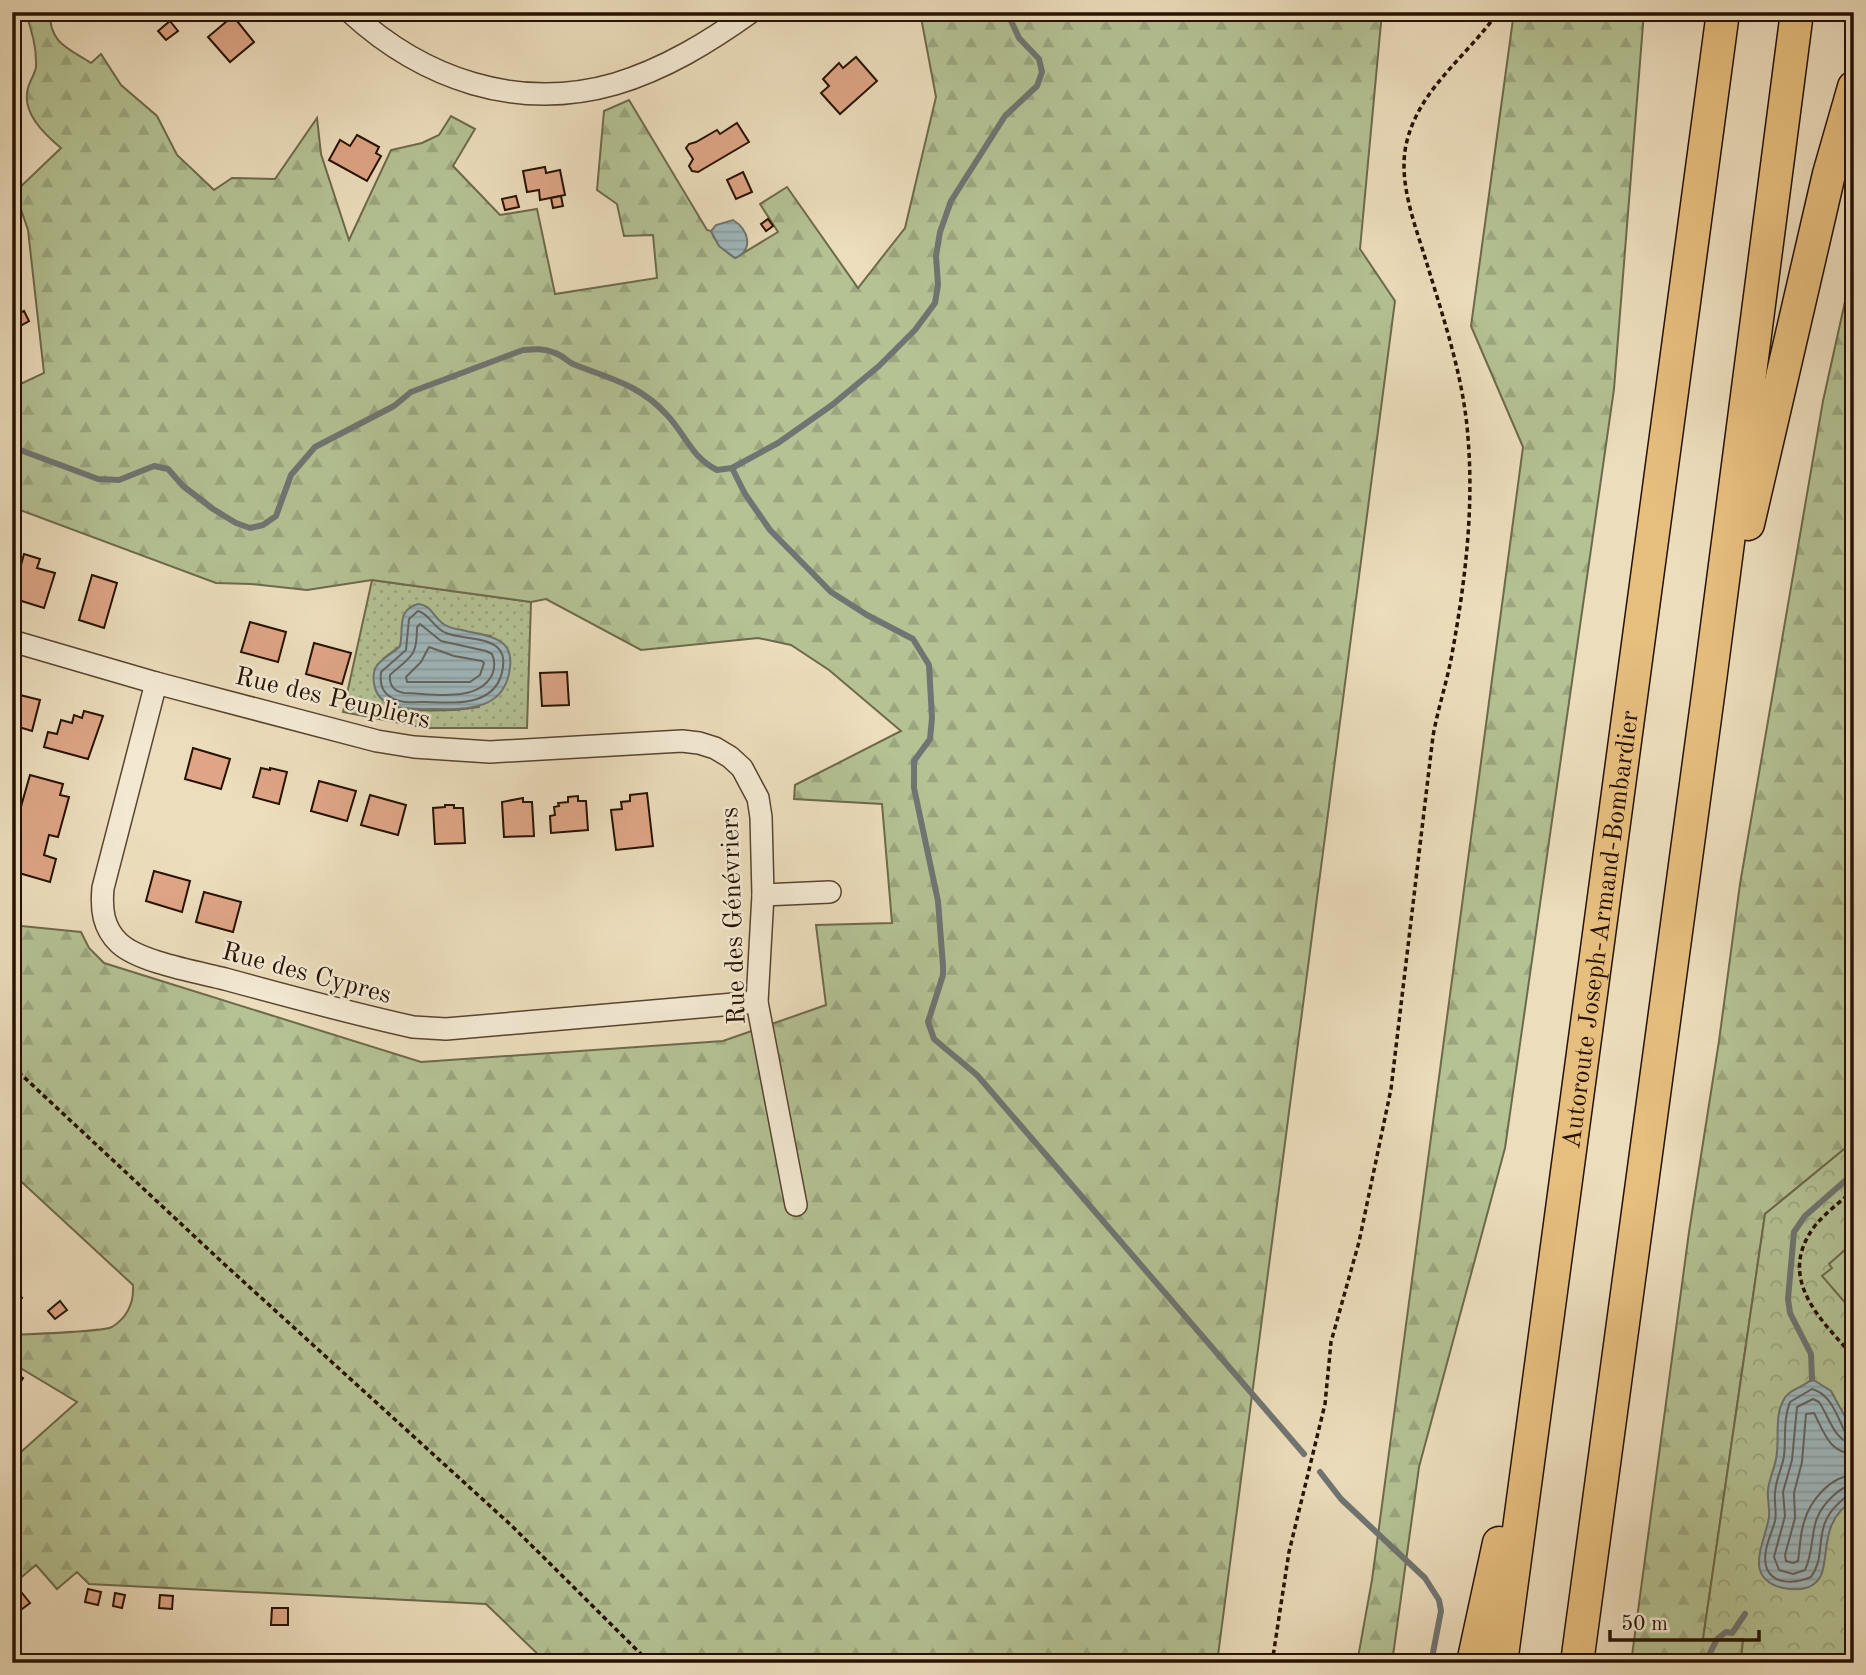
<svg xmlns="http://www.w3.org/2000/svg" width="1866" height="1675" font-family="'Old Standard TT',serif">
	<style>
		.grass { fill: url(#grass-dots); stroke: #6d6a4b; stroke-width: 2; fill-rule: evenodd }
		.forest { fill: url(#forest-firs); stroke: #6d6a4b; stroke-width: 2 }
		.park { fill: url(#park-crowns); stroke: #6d6a4b; stroke-width: 2 }
		.pitch { fill: #b4c294; stroke: #6d6a4b; stroke-width: 2 }
		.water { fill: url(#water-rules); stroke: #6f7572; stroke-width: 2 }
		.lines { fill: none; stroke-linecap: round; stroke-linejoin: round }
		.shore { stroke: #626460; stroke-width: 2 }
		.stream { stroke: #6f7572; stroke-width: 6 }
		.building { fill: #dea586; stroke: #261102; stroke-width: 2 }
		.minor-casing { stroke: #584430; stroke-width: 24 }
		.highway-casing { stroke: #261102; stroke-width: 35 }
		.path { stroke: #261102; stroke-width: 3.5; stroke-dasharray: 5 3.5; stroke-linecap: butt }
		.minor { stroke: #f3e9d3; stroke-width: 21 }
		.highway { stroke: #e6be7e; stroke-width: 32 }
		.labels { text-anchor: middle; stroke-width: 5; stroke-linejoin: round; paint-order: stroke }
		.street-label { font-size: 26px; fill: #261102; stroke: #f3e9d3 }
	</style>
	<defs>
		<pattern id="grass-dots" width="8" height="8" patternUnits="userSpaceOnUse" patternTransform="scale(1.75)"><rect width="8" height="8" fill="#b4c294"/><path d="M2 2h.1M6 6h.1" fill="none" stroke="#9ba67e" stroke-width="1.8" stroke-linecap="round"/></pattern>
		<pattern id="forest-firs" width="22" height="20" patternUnits="userSpaceOnUse" patternTransform="scale(1.75)"><rect width="22" height="20" fill="#b4c294"/><path d="M5 1l3.5 6h-7zM16 11l3.5 6h-7z" fill="#9ba67e"/></pattern>
		<pattern id="park-crowns" width="20" height="18" patternUnits="userSpaceOnUse" patternTransform="scale(1.75)"><rect width="20" height="18" fill="#b4c294"/><path d="M2 6a3 3 0 1 1 6 0M12 15a3 3 0 1 1 6 0" fill="none" stroke="#9ba67e"/></pattern>
		<pattern id="water-rules" width="6" height="5" patternUnits="userSpaceOnUse" patternTransform="scale(1.75)"><rect width="6" height="5" fill="#9fb8bd"/><path d="M0 2.5h6" fill="none" stroke="#899da1"/></pattern>
	</defs>
	<rect width="100%" height="100%" fill="#ecddbc"/>
	<filter id="stains"><feTurbulence type="fractalNoise" baseFrequency=".00286" numOctaves="4"/><feColorMatrix values="0 0 0 0 .2 0 0 0 0 .09 0 0 0 0 .02 0 0 0 .5 -.17"/></filter>
	<radialGradient id="worn" r=".72"><stop offset=".6" stop-color="#630" stop-opacity="0"/><stop offset="1" stop-color="#630" stop-opacity=".3"/></radialGradient>
	<path class="grass" d="M372 580 531 602 527 728H426L343 712ZM418 604C433 606 434 621 448 627 461 632 477 634 491 636L479 707C455 711 413 713 390 705L383 659 400 646Z"/>
	<g class="forest">
		<path d="M25 12H50C49 43 68 48 91 63L101 54 121 85 157 116 177 155 214 190 232 178 275 179 317 118 321 154 349 240 391 150 422 143 439 135 451 116 475 129 453 166 500 215 537 209 555 294 657 278 653 235 624 236 617 204 597 190 604 111 629 100 707 230 711 231C715 243 724 251 735 258L778 232 760 204 787 187 858 288 905 228 936 97 920 12H1382L1360 249 1395 301 1217 1663H547L486 1604 89 1584 77 1572 57 1589 36 1565 12 1585V1460L77 1402 12 1363V1335C29 1334 102 1332 112 1327 128 1317 134 1303 133 1285L12 1173V925L81 932 89 948 104 963 421 1062 723 1041 826 1005 816 925 892 923 882 804 794 799 795 785 901 731 829 670 791 645 758 638 641 650 546 599 531 602 372 580 307 590 251 584 216 583 12 507V388L44 373 28 230 15 192 61 148C44 134 21 112 28 88 30 80 35 74 36 67 37 48 32 30 25 12Z"/>
		<polygon points="1514,12 1644,12 1614,389 1505,1148 1419,1467 1392,1663 1357,1663 1372,1580 1523,447 1471,326"/>
		<polygon points="1854,261 1854,1141 1765,1214 1703,1639 1743,1639 1741,1663 1631,1663 1689,1232 1719,1041 1740,884 1823,401"/>
	</g>
	<polygon class="park" points="1854,1141 1854,1663 1741,1663 1743,1639 1703,1639 1765,1214"/>
	<polygon class="pitch" points="1854,1242 1854,1313 1822,1276 1832,1268 1829,1264"/>
	<g class="water">
		<path d="M733 220C749 230 754 250 735 258L719 246 711 231 716 225Z"/>
		<path d="M418 604C431 605 432 615 442 623 447 627 455 629 462 630 484 636 514 635 510 667 506 709 469 710 436 709 414 709 378 713 374 683 373 677 373 672 376 667 381 658 393 654 400 646 404 629 396 610 418 604Z"/>
		<path d="M1812 1379 1831 1391 1854 1433V1500C1813 1524 1835 1569 1814 1584 1806 1590 1793 1590 1783 1588 1742 1578 1765 1543 1769 1517 1770 1508 1767 1499 1768 1490 1769 1479 1774 1470 1776 1459 1780 1441 1774 1418 1783 1401 1788 1389 1803 1388 1812 1379Z"/>
	</g>
	<g class="lines">
		<g class="shore">
			<path d="M418 611C430 614 434 629 446 633 461 639 485 637 497 647 503 652 504 660 503 667 498 707 456 703 426 702 414 702 399 704 389 696 381 690 380 682 381 672L406 650 409 619Z"/>
			<path d="M420 624 441 641 486 651 492 654C495 661 495 668 492 675 477 704 430 693 404 693 394 691 389 686 390 675 410 656 417 659 417 627Z"/>
			<polygon points="429,647 454,656 482,661 484,663 480,675 470,682 407,682 406,677 421,662"/>
			<path d="M1854 1435 1845 1432C1837 1416 1831 1394 1812 1389L1790 1402C1783 1419 1786 1439 1784 1456 1782 1469 1775 1481 1775 1494 1774 1503 1777 1512 1775 1521 1771 1536 1761 1553 1767 1569 1775 1586 1797 1583 1811 1577 1828 1554 1811 1527 1840 1502 1845 1497 1847 1495 1854 1494"/>
			<path d="M1854 1444C1834 1442 1829 1416 1819 1402L1813 1399 1797 1407 1792 1460 1783 1492 1785 1516 1774 1557 1779 1570 1793 1574 1805 1570C1818 1541 1805 1521 1834 1495 1841 1489 1845 1486 1854 1486"/>
			<path d="M1854 1454C1829 1453 1824 1432 1814 1413L1806 1414 1802 1462 1794 1493 1795 1518 1785 1555 1786 1561 1793 1563 1798 1561C1800 1548 1800 1534 1804 1522 1810 1501 1830 1476 1854 1475"/>
		</g>
		<g class="stream">
			<path d="M12 447 98 479 119 480 154 466 168 469 183 486 213 509 236 523 250 528 263 525 276 516 291 475 315 447 394 406 411 392 523 350C534 349 544 348 555 353 562 355 567 361 573 364 610 379 639 384 667 415 686 435 690 456 717 470L732 468 778 443 832 405 879 366 915 330 935 303 938 285 936 256 940 232 951 201 1005 116 1037 86 1042 72 1039 59 1019 38 1007 12"/>
			<polyline points="732,468 745,494 770,530 831,592 867,615 913,639 929,665 932,718 930,739 914,761 914,788 938,901 943,966 943,975 928,1022 934,1039 977,1075 1304,1454"/>
			<polyline points="1812,1379 1811,1354 1790,1313 1788,1299 1794,1232 1805,1216 1854,1173"/>
			<polyline points="1320,1472 1341,1499 1425,1578 1439,1600 1441,1611 1431,1663"/>
			<polyline points="1705,1663 1717,1639 1726,1632 1732,1633 1745,1614"/>
		</g>
	</g>
	<g class="building">
		<polygon points="233,16 254,42 230,62 208,37"/>
		<polygon points="170,21 178,31 166,40 158,31"/>
		<polygon points="856,57 877,81 840,114 821,93 829,86 823,79 839,63 843,68"/>
		<polygon points="737,123 749,142 698,172 692,171 689,166 693,159 686,148 689,144 696,142 717,130 720,134"/>
		<polygon points="357,135 379,147 376,153 381,156 367,181 329,160 340,140 350,146"/>
		<polygon points="545,167 546,173 560,170 565,195 540,200 539,190 527,192 523,171"/>
		<polygon points="743,172 752,192 736,199 727,180"/>
		<polygon points="516,196 519,207 505,210 502,199"/>
		<polygon points="561,196 563,206 553,208 551,198"/>
		<polygon points="768,219 773,226 766,231 761,224"/>
		<polygon points="24,311 29,321 20,326 15,316"/>
		<polygon points="24,554 40,559 37,568 55,573 44,608 12,598"/>
		<polygon points="92,575 117,583 104,628 79,620"/>
		<polygon points="250,622 286,632 278,662 241,652"/>
		<polygon points="314,643 351,653 342,684 306,674"/>
		<polygon points="567,672 569,705 542,706 540,673"/>
		<polygon points="12,693 40,700 32,731 12,725"/>
		<polygon points="84,711 103,716 88,759 44,747 48,732 57,734 61,720 72,723 74,715 82,718"/>
		<polygon points="193,748 230,759 221,789 185,779"/>
		<polygon points="261,768 270,770 270,768 287,772 279,804 253,797"/>
		<polygon points="30,775 63,784 60,795 69,797 58,837 49,835 44,855 56,859 50,882 12,871 12,838"/>
		<polygon points="319,781 356,791 347,821 311,811"/>
		<polygon points="647,793 653,846 616,850 611,810 622,809 621,802 630,801 630,795"/>
		<polygon points="370,795 406,805 398,835 361,825"/>
		<polygon points="578,796 578,801 586,801 588,830 551,833 550,816 555,815 554,807 559,806 558,803 568,802 568,797"/>
		<polygon points="523,798 523,802 532,802 534,836 504,837 502,802"/>
		<polygon points="445,805 454,805 454,808 463,808 465,843 435,844 433,808 445,807"/>
		<polygon points="154,871 190,881 182,912 146,901"/>
		<polygon points="204,892 241,902 233,932 196,922"/>
		<polygon points="12,1283 22,1298 12,1304"/>
		<polygon points="60,1301 67,1310 55,1319 48,1311"/>
		<polygon points="12,1372 23,1378 12,1395"/>
		<polygon points="88,1589 101,1592 98,1605 85,1602"/>
		<polygon points="22,1593 30,1603 14,1615 12,1600"/>
		<polygon points="115,1593 125,1595 122,1608 113,1606"/>
		<polygon points="160,1595 173,1596 172,1609 159,1608"/>
		<polygon points="272,1608 288,1608 288,1625 271,1625"/>
	</g>
	<g class="lines">
		<defs>
			<g id="minor">
				<path d="M350 12C423 79 517 112 615 84 665 69 709 42 751 12"/>
				<polyline points="12,641 156,683 377,741 414,747 490,752 682,741 699,743 715,748 730,757 742,768 758,798 761,817 763,895 757,1002 796,1205"/>
				<path d="M156 683 103 888C101 909 103 928 119 943 139 962 197 972 225 979 287 996 350 1013 413 1027L446 1029 757 1002"/>
				<polyline points="763,895 830,892"/>
			</g>
			<g id="highway">
				<polyline points="1748,524 1829,174 1854,87"/>
				<polyline points="1473,1663 1499,1543"/>
				<path id="s1" d="M1501 1663 1723 12"/>
				<polyline points="1577,1663 1709,688 1797,12"/>
			</g>
		</defs>
		<use href="#minor" class="minor-casing"/>
		<use href="#highway" class="highway-casing"/>
		<g class="path">
			<polyline points="12,1066 223,1263 512,1526 650,1663"/>
			<path d="M1854 1190C1840 1202 1825 1213 1814 1227 1776 1279 1821 1320 1854 1357"/>
			<path d="M1272 1663 1289 1552 1325 1404 1331 1342 1359 1242 1391 1089 1433 736C1438 708 1447 682 1452 654 1465 583 1474 510 1468 438 1464 379 1444 320 1427 264 1416 227 1398 184 1406 145 1418 89 1467 57 1498 12"/>
		</g>
		<use href="#minor" class="minor"/>
		<use href="#highway" class="highway"/>
	</g>
	<g class="labels">
		<g class="street-label">
			<text transform="translate(333 697) rotate(13)" y="9">Rue des Peupliers</text>
			<text transform="translate(732 916) rotate(-92)" y="9">Rue des Génévriers</text>
			<text dy="9" stroke="none"><textPath href="#s1" startOffset="740">Autoroute Joseph-Armand-Bombardier</textPath></text>
			<text transform="translate(307 972) rotate(15)" y="9">Rue des Cypres</text>
		</g>
	</g>
	<rect width="1866" height="1675" fill="none" stroke="#ecddbc" stroke-width="42"/>
	<rect x="14" y="14" width="1838" height="1647" fill="none" stroke="#261102" stroke-width="3.5"/>
	<rect x="21" y="21" width="1824" height="1633" fill="none" stroke="#261102" stroke-width="2"/>
	<path d="M1610 1630v10h149v-10" fill="none" stroke="#261102" stroke-width="3.5"/>
	<text x="1621" y="1630" font-size="21" fill="#261102" stroke="#f3e9d3" stroke-width="5" paint-order="stroke">50 m</text>
	<rect width="100%" height="100%" filter="url(#stains)"/>
	<rect width="100%" height="100%" fill="url(#worn)"/>
</svg>
